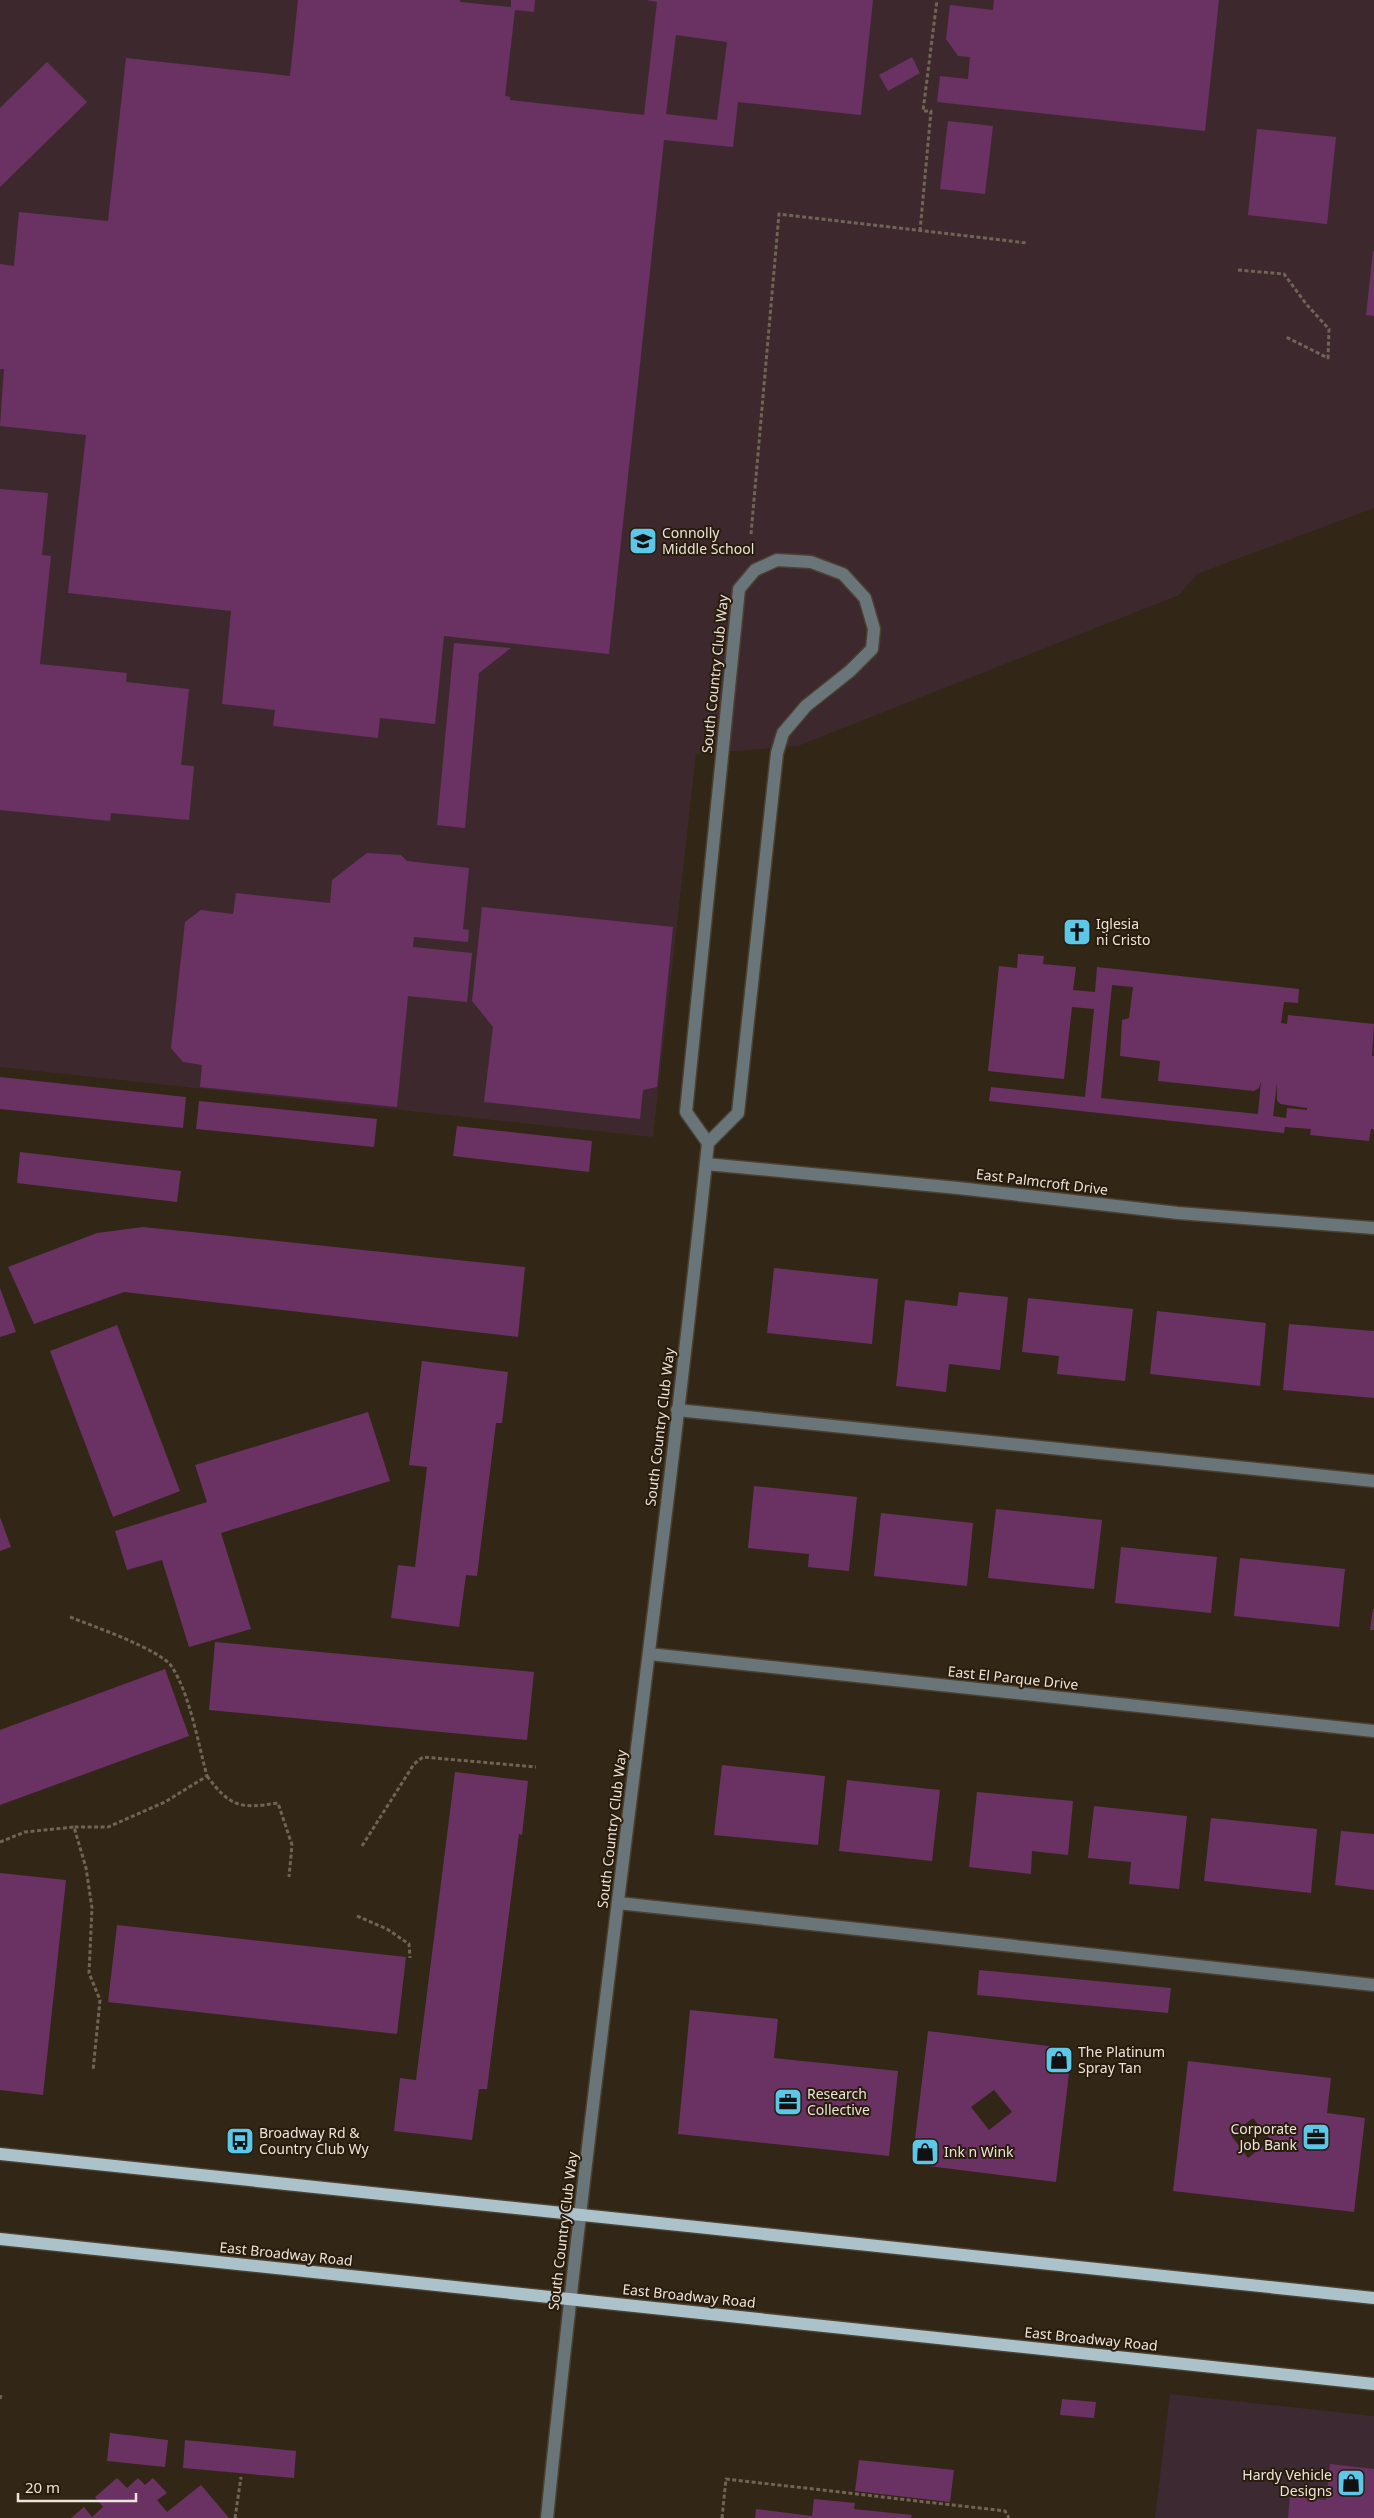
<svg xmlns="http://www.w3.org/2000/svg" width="1374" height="2518" font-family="'Noto Sans',sans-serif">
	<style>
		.industrial { fill: #3c2931 }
		.education { fill: #3d292d }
		.building { fill: #6a3263; fill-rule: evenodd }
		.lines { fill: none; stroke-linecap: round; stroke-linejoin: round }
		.minor-casing { stroke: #4c4131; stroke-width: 15 }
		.major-casing { stroke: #4c4131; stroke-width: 15 }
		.path { stroke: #6f6456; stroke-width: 3; stroke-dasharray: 4 2.5; stroke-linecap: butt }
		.minor { stroke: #6a7579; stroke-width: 12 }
		.major { stroke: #acc2cb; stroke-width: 12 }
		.labels { text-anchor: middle; stroke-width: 4; stroke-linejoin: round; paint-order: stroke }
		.poi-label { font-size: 14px; fill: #ede4da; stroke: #281c0d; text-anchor: start }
		.street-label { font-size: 14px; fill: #ede4da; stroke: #281c0d }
	</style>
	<rect width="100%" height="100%" fill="#322616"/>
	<polygon class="industrial" points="1170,2394 1374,2416 1374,2518 1155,2518"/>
	<polygon class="education" points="0,0 1374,0 1374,508 1197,574 1179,595 798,746 696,754 653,1137 0,1067"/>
	<g class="building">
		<path d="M298 0H460V2L511 7V0H535L534 12 515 10 505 96 510 97V100L644 115 657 2 646 0H873L861 115 738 102 733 147 664 140 609 654 444 636 435 724 380 718 378 738 273 726 275 710 222 704 231 611 68 593 86 435 0 426 4 369H0V264L14 266 19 212 108 221 126 58 290 76ZM676 35 727 42 717 120 666 114Z"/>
		<polygon points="994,0 1219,0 1205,131 937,102 940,76 968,79 970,57 958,56 946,39 950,5 993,10"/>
		<polygon points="912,57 920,73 888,91 879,75"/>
		<polygon points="47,62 87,102 0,187 0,108"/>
		<polygon points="948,121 993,126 985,194 940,189"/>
		<polygon points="1257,129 1336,137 1327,224 1248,215"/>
		<polygon points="1373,251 1374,251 1374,316 1366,315"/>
		<polygon points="0,489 48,493 42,555 51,556 40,664 127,673 126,682 189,689 181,765 194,766 189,820 111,813 110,821 0,810"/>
		<polygon points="454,643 511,648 479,673 465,828 437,825"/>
		<polygon points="367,853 401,855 407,861 469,868 463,929 469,930 468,942 414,937 413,947 472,953 467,1002 408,996 397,1107 200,1087 202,1065 183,1062 171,1048 185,922 201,910 233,914 236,893 330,903 332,880"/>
		<polygon points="482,907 673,927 657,1087 643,1090 640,1119 484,1102 493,1027 472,1001"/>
		<path d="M1018 954 1044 956 1043 964 1076 967 1073 990 1095 992 1097 967 1299 989 1298 1003 1284 1002 1281 1023 1287 1024 1288 1015 1374 1024 1372 1056H1374V1129H1371L1369 1141 1310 1135 1311 1129 1285 1127 1284 1133 989 1101 991 1087 1085 1097 1094 1009 1072 1007 1064 1079 988 1071 999 966 1017 968ZM1112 985 1133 987 1129 1018 1122 1020 1120 1056 1160 1061 1158 1081 1254 1091 1259 1088 1261 1081 1258 1114 1101 1098ZM1277 1083V1100L1280 1104 1307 1108V1110L1287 1108 1286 1118 1273 1116Z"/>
		<polygon points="0,1077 186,1097 183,1128 0,1109"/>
		<polygon points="199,1101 377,1119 374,1147 196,1129"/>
		<polygon points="457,1126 592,1141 589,1172 453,1156"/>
		<polygon points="20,1152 181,1171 177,1202 17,1183"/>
		<polygon points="143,1227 525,1267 518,1337 124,1292 34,1324 8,1267 97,1233"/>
		<polygon points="774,1268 878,1279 872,1344 767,1333"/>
		<polygon points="0,1288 16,1332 0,1337"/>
		<polygon points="959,1292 1008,1297 1000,1370 949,1364 946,1392 896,1386 905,1300 957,1306"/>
		<polygon points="1028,1298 1133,1309 1125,1381 1057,1374 1059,1356 1022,1352"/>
		<polygon points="1157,1311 1266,1323 1260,1386 1150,1374"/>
		<polygon points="1289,1324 1374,1331 1374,1398 1283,1390"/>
		<polygon points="117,1325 180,1491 113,1517 50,1351"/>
		<polygon points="422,1361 508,1372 502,1423 496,1423 477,1576 466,1575 459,1627 391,1618 398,1565 415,1567 427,1467 409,1465"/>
		<polygon points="368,1412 390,1481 221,1533 251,1629 189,1647 162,1560 127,1570 115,1531 207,1502 195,1465"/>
		<polygon points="754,1486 857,1497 849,1571 808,1567 809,1554 748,1548"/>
		<polygon points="996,1509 1102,1520 1094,1589 988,1578"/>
		<polygon points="881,1513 973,1523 967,1586 874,1576"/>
		<polygon points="0,1517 11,1547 0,1551"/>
		<polygon points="1121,1547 1217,1557 1211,1613 1115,1603"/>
		<polygon points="1240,1558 1345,1569 1339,1627 1234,1616"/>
		<polygon points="1373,1609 1374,1609 1374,1630 1370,1630"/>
		<polygon points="215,1642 534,1672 527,1740 209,1710"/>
		<polygon points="165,1669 189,1736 0,1805 0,1730"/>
		<polygon points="722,1765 825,1776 818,1845 714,1835"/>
		<polygon points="455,1772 528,1781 522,1835 519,1834 487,2089 479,2089 472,2140 394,2131 400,2078 416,2080"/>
		<polygon points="847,1780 940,1790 932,1861 839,1851"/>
		<polygon points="977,1792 1073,1801 1068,1855 1032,1851 1031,1874 969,1867"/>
		<polygon points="1094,1806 1187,1816 1179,1889 1129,1884 1131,1862 1088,1858"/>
		<polygon points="1211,1818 1317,1829 1311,1893 1204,1881"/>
		<polygon points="1341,1831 1374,1834 1374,1890 1335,1885"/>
		<polygon points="0,1873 66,1880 43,2095 0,2090"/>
		<polygon points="117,1925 406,1957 397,2034 108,2002"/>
		<polygon points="979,1970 1171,1988 1168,2013 977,1995"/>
		<polygon points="690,2010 778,2019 774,2058 898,2071 889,2156 678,2134"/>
		<path d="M928 2031 1072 2049 1056 2182 912 2164ZM994 2090 1012 2112 989 2130 971 2107Z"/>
		<path d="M1188 2061 1331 2078 1327 2113 1365 2118 1354 2212 1173 2191ZM1253 2118 1271 2140 1248 2158 1231 2135Z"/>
		<polygon points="1062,2399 1096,2402 1094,2418 1060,2415"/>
		<polygon points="110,2433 168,2440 165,2467 107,2461"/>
		<polygon points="185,2440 296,2451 294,2478 183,2468"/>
		<polygon points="859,2460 954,2470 950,2502 855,2491"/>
		<polygon points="1330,2464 1374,2469 1374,2518 1288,2518 1290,2496 1326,2500"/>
		<polygon points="117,2478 127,2488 138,2478 145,2485 153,2478 167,2493 157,2500 167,2512 201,2485 229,2518 71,2518 84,2507 92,2517 103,2507 95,2497"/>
		<polygon points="814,2499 855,2503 854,2509 912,2515 911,2518 755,2518 756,2509 812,2516"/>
	</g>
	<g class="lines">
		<defs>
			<g id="minor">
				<polyline points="706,1164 958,1188 1178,1213 1374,1228"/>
				<polyline points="677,1410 1374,1481"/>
				<polyline points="649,1654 1374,1731"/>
				<polyline points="618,1903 1374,1985"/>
				<path d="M547 2518C593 2059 660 1602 708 1143L738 1113 777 753 783 733 806 706 850 671 872 649 874 629 865 598 843 574 811 562 777 560 755 570 739 589 686 1112 708 1143"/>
			</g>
			<g id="major">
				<polyline points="0,2154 1374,2298"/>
				<polyline points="0,2239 1374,2384"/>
			</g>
		</defs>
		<use href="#minor" class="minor-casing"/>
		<use href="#major" class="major-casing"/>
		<g class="path">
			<polyline points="920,231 931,111 923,111 937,0"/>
			<polyline points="1238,270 1284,274 1307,305 1329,329 1328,358 1286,337"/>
			<polyline points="751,534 779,214 1027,243"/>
			<path d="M70 1617C90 1625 162 1650 172 1667 190 1695 198 1743 207 1776L165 1802 108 1827H74"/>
			<path d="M207 1776C230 1807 240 1809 278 1803L292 1845 289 1877"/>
			<polyline points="0,1842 25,1832 74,1827 86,1868 92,1908 89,1973 100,2000 93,2071"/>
			<polyline points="362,1846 414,1764 423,1757 536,1767"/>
			<polyline points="357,1916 387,1929 409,1944 410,1958"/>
			<polyline points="0,2399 1,2395"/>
			<polyline points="235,2518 241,2477"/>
			<polyline points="722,2518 726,2479 1005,2511 1009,2518"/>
		</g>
		<use href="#minor" class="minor"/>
		<use href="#major" class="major"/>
	</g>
	<defs>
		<symbol id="school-square" viewBox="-11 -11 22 22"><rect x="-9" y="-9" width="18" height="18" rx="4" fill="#5dc7e8" stroke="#281c0d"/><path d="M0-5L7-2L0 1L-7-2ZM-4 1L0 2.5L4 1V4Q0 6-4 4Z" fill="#111"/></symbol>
		<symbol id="church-square" viewBox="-11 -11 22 22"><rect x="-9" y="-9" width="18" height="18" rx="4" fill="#5dc7e8" stroke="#281c0d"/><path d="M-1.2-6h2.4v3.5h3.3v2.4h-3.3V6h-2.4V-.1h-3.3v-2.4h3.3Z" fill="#111"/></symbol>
		<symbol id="shop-square" viewBox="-11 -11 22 22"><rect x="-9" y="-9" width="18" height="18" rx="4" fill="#5dc7e8" stroke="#281c0d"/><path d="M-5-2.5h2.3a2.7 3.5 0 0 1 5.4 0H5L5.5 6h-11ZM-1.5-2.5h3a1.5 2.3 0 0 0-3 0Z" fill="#111"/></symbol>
		<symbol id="office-square" viewBox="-11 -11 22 22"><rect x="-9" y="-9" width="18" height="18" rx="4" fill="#5dc7e8" stroke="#281c0d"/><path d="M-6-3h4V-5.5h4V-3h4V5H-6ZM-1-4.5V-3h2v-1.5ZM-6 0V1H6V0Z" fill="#111"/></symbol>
		<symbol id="bus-square" viewBox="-11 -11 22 22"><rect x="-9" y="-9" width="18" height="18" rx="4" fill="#5dc7e8" stroke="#281c0d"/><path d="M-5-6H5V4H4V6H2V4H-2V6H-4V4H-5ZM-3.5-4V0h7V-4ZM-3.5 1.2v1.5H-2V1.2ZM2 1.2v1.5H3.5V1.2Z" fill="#111"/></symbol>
	</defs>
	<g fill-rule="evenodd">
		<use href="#school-square" x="627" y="525" width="32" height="32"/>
		<use href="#church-square" x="1061" y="916" width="32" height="32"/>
		<use href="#shop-square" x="1043" y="2044" width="32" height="32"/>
		<use href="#office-square" x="772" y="2086" width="32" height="32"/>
		<use href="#office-square" x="1300" y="2121" width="32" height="32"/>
		<use href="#bus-square" x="224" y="2125" width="32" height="32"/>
		<use href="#shop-square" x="909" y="2136" width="32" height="32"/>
		<use href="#shop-square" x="1335" y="2467" width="32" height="32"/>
	</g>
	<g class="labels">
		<g class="poi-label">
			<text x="662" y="538">Connolly<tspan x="662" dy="16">Middle School</tspan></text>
			<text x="1096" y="929">Iglesia<tspan x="1096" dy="16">ni Cristo</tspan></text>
			<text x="1078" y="2057">The Platinum<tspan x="1078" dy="16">Spray Tan</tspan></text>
			<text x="807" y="2099">Research<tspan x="807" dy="16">Collective</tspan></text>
			<text x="1297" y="2134" text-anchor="end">Corporate<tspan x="1297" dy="16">Job Bank</tspan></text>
			<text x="259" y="2138">Broadway Rd &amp;<tspan x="259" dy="16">Country Club Wy</tspan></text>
			<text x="944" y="2157">Ink n Wink</text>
			<text x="1332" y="2480" text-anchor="end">Hardy Vehicle<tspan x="1332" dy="16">Designs</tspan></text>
		</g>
		<g class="street-label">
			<text transform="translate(715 674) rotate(-84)" y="5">South Country Club Way</text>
			<text transform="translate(1042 1182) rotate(7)" y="5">East Palmcroft Drive</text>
			<text transform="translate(660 1427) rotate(-83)" y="5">South Country Club Way</text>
			<text transform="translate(1013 1678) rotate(6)" y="5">East El Parque Drive</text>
			<text transform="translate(612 1829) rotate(-83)" y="5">South Country Club Way</text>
			<text transform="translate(563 2231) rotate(-83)" y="5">South Country Club Way</text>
			<text transform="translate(286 2254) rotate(6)" y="5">East Broadway Road</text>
			<text transform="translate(689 2296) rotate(6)" y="5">East Broadway Road</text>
			<text transform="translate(1091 2339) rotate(6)" y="5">East Broadway Road</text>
		</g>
	</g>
	<path d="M18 2493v8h118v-8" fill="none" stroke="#ede4da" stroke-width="2.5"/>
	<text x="25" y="2493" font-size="15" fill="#ede4da" stroke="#281c0d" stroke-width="4" paint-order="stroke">20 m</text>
</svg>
